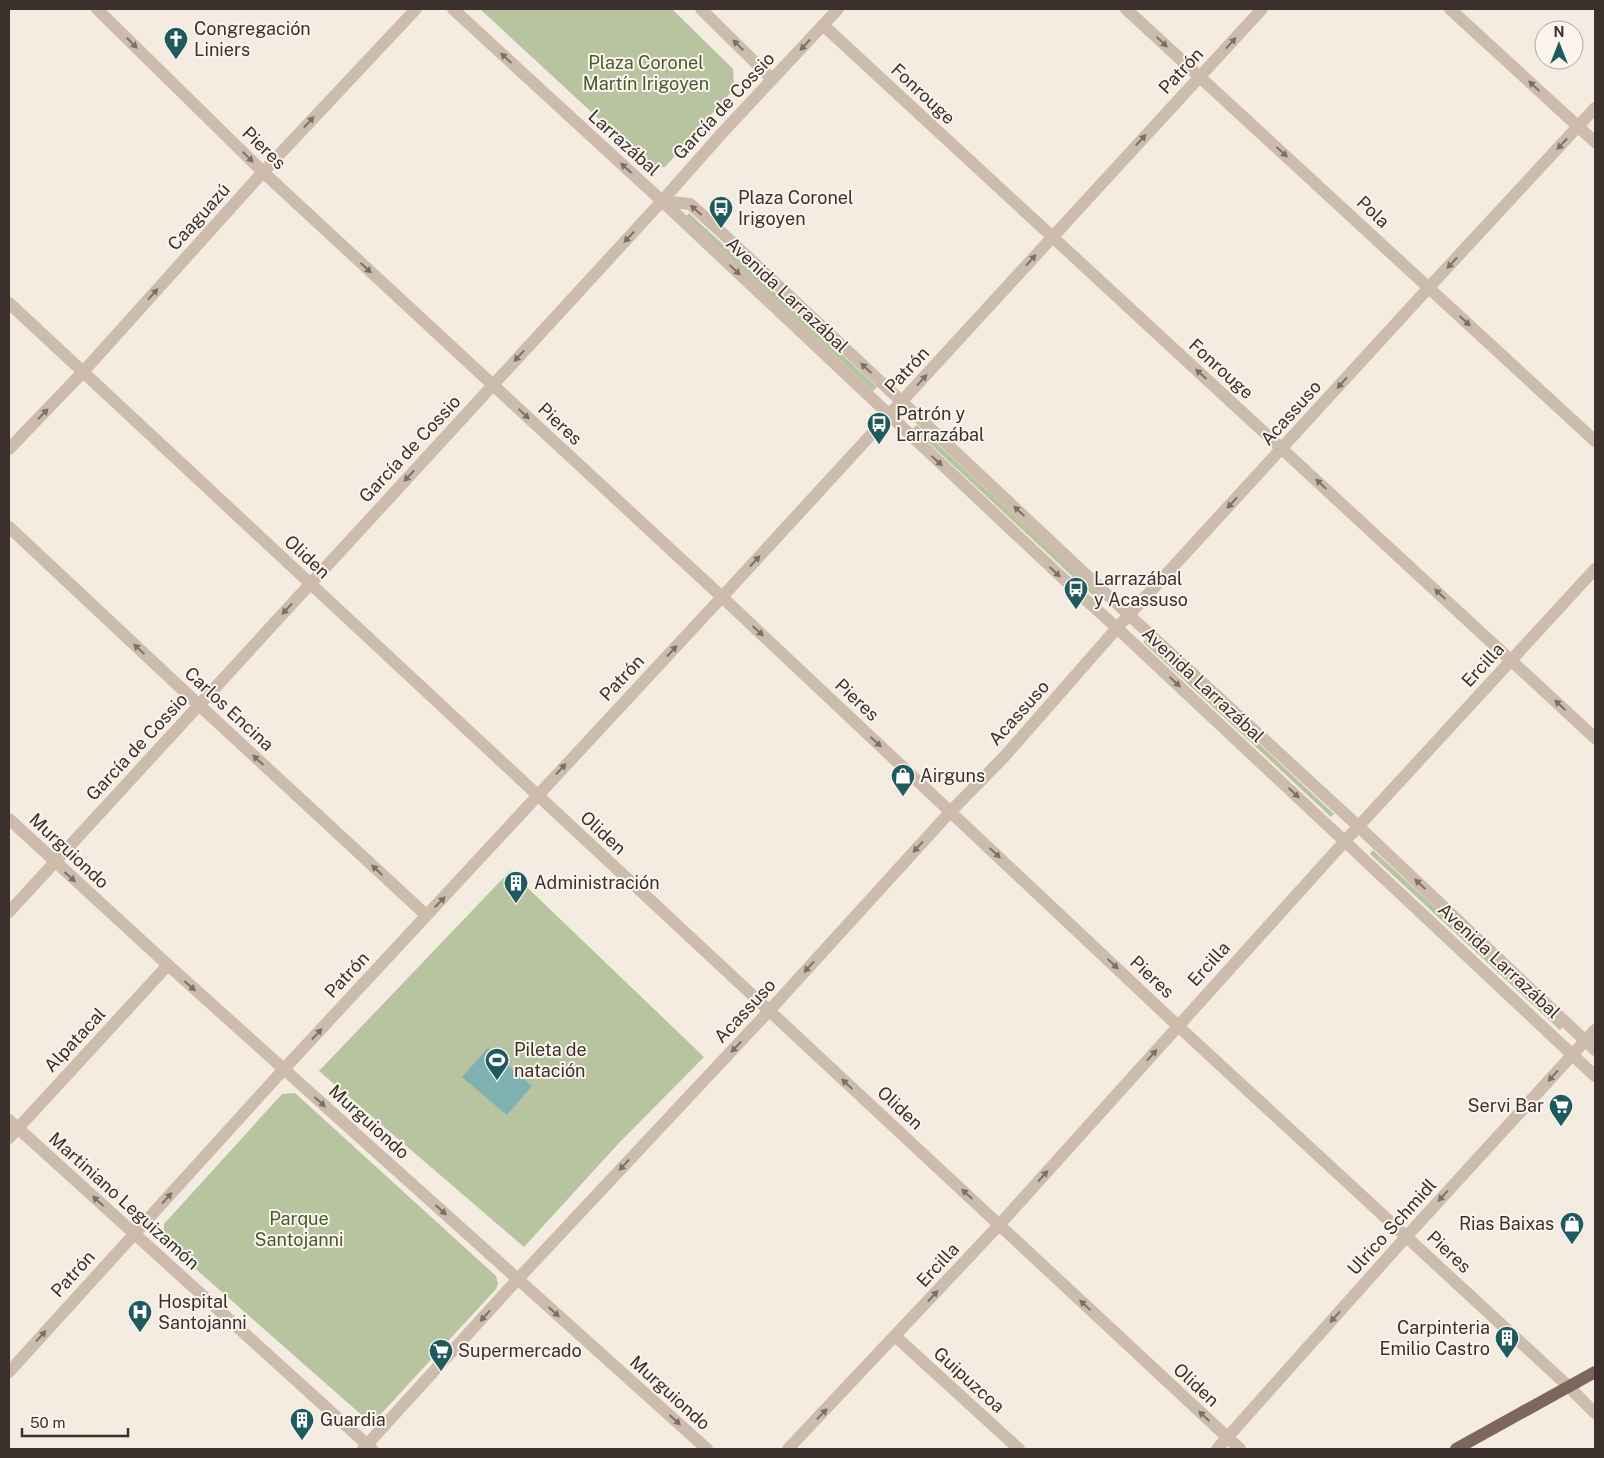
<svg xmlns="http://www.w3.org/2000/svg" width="1604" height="1458" font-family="'Public Sans',sans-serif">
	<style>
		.green { fill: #b8c4a0 }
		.water { fill: #7fb0b2 }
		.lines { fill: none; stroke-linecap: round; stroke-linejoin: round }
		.minor { stroke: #cdbbac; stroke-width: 12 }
		.major { stroke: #7d675c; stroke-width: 12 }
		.oneway { fill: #7d6f65 }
		.labels { text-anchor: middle; stroke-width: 4; stroke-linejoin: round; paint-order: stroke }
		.poi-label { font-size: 18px; fill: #3b302b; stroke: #fbf5ee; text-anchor: start }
		.park-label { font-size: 18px; fill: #4a5a2e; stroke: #fbf5ee }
		.street-label { font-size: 18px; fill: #3b302b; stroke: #fbf5ee }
	</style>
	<rect width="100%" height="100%" fill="#f4ebe1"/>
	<g class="green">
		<polygon points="480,9 672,9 733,69 734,89 665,167 652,168"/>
		<polygon points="689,213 877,387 873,391 686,216"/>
		<polygon points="917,425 1104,599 1101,603 913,428"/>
		<polygon points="1147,639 1334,814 1331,817 1143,642"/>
		<polygon points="1373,850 1563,1026 1560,1030 1370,854"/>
		<polygon points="510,871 704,1057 618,1144 524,1247 319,1071"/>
		<polygon points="295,1093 496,1276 498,1283 496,1289 380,1415 372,1419 365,1418 164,1241 164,1224 282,1094"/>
	</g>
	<polygon class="water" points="488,1048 532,1086 507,1115 462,1077"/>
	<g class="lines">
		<g class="minor">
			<polyline points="97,9 263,172 722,597 1178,1026 1568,1386 1595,1413"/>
			<polyline points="453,9 662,201 1086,600 1117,628 1595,1076"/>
			<polyline points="701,9 772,79"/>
			<polyline points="1126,9 1595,441"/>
			<polyline points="1450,9 1595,142"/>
			<path d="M823 25C1079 264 1339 499 1595 738"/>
			<polyline points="662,201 690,204 719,230 1129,615 1358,826 1595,1050"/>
			<polyline points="9,303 1240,1449"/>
			<polyline points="9,449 83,372 263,172 416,9"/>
			<polyline points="9,527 199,705 426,915"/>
			<polyline points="9,819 168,965 707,1449"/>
			<polyline points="9,912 662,201 723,132 838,9"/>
			<polyline points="9,1120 372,1449"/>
			<polyline points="9,1138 168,965"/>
			<polyline points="895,1336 1019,1449"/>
			<polyline points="9,1372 284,1069 722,597 1262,9"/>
			<polyline points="363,1449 517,1280 769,1011 951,811 1004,757 1117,628 1433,283 1595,108"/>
			<polyline points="788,1449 1000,1224 1345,841 1595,569"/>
			<polyline points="1217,1449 1406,1237 1595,1030"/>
		</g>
		<polyline class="major" points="1456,1449 1595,1372"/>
	</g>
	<defs><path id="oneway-solid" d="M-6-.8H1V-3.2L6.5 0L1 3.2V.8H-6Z" transform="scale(1.25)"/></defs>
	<g class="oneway">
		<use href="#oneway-solid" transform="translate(1162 42) rotate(43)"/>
		<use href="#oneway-solid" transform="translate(132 43) rotate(45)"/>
		<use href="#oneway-solid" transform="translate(1231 43) rotate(-48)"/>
		<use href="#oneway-solid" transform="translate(738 45) rotate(-135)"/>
		<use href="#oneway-solid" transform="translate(805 45) rotate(133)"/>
		<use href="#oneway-solid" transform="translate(506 58) rotate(-137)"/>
		<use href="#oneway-solid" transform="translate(1534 86) rotate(-137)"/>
		<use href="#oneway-solid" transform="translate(309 122) rotate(-47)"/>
		<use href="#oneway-solid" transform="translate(1141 140) rotate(-47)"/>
		<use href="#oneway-solid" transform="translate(1562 144) rotate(133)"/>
		<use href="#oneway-solid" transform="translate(1282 152) rotate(43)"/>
		<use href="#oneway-solid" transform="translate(248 157) rotate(45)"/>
		<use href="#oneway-solid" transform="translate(626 168) rotate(-138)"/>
		<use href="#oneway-solid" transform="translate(696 210) rotate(-139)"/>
		<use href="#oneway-solid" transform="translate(629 237) rotate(133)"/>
		<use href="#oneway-solid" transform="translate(1031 260) rotate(-48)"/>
		<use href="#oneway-solid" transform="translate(1452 263) rotate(133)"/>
		<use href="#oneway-solid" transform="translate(366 268) rotate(43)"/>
		<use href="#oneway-solid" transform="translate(735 270) rotate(43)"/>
		<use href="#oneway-solid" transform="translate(153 294) rotate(-48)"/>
		<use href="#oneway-solid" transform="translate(1465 321) rotate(43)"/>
		<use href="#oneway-solid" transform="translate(519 356) rotate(133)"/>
		<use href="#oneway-solid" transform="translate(866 368) rotate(-137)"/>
		<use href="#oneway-solid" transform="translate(1201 374) rotate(-138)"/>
		<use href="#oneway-solid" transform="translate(922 380) rotate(-48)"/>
		<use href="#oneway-solid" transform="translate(1342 383) rotate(132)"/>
		<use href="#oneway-solid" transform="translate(43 414) rotate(-46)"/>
		<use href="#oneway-solid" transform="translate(524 414) rotate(43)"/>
		<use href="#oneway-solid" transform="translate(937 461) rotate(43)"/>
		<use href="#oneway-solid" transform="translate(409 476) rotate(133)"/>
		<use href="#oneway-solid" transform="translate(1321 484) rotate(-137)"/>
		<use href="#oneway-solid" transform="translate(1232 503) rotate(132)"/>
		<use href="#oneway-solid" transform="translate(1019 511) rotate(-137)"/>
		<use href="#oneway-solid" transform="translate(755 561) rotate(-47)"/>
		<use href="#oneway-solid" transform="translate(1055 572) rotate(43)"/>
		<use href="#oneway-solid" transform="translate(1440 594) rotate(-137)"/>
		<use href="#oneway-solid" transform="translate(287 609) rotate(133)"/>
		<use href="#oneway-solid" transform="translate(758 631) rotate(43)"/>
		<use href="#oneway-solid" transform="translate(139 649) rotate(-137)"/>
		<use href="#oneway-solid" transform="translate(672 651) rotate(-47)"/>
		<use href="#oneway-solid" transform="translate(1175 682) rotate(43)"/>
		<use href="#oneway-solid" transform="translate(1560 705) rotate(-137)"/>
		<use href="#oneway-solid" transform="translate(876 742) rotate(43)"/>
		<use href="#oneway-solid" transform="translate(258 760) rotate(-137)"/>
		<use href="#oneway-solid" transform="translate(561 769) rotate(-47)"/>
		<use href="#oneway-solid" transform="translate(1294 793) rotate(43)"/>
		<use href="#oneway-solid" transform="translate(918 847) rotate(132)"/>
		<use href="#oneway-solid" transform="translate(995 853) rotate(43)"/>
		<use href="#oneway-solid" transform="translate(377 870) rotate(-137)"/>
		<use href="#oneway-solid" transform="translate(70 877) rotate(42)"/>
		<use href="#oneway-solid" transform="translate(1420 884) rotate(-137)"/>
		<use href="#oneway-solid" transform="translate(440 902) rotate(-45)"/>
		<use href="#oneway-solid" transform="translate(1113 964) rotate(43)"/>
		<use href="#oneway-solid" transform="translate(809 967) rotate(132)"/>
		<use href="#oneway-solid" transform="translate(190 986) rotate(42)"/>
		<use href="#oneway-solid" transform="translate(317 1034) rotate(-47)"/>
		<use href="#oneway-solid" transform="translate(736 1047) rotate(133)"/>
		<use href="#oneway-solid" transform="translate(1152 1055) rotate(-48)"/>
		<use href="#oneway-solid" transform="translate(1553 1076) rotate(132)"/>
		<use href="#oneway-solid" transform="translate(847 1084) rotate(-137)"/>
		<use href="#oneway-solid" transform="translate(320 1102) rotate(42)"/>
		<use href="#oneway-solid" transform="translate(624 1165) rotate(133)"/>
		<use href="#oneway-solid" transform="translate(1043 1176) rotate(-48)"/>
		<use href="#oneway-solid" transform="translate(967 1194) rotate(-137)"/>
		<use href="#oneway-solid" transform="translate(1443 1196) rotate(132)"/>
		<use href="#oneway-solid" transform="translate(167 1198) rotate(-48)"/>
		<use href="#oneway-solid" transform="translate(98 1201) rotate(-138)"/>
		<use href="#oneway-solid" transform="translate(441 1210) rotate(42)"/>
		<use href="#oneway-solid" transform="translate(933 1296) rotate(-47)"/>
		<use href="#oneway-solid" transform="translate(1085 1305) rotate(-137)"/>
		<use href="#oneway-solid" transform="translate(554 1312) rotate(42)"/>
		<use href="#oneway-solid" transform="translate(485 1316) rotate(132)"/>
		<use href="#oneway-solid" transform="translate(1335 1317) rotate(132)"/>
		<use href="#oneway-solid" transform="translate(41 1336) rotate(-48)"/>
		<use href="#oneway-solid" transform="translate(822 1414) rotate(-46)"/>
		<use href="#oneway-solid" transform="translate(1204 1416) rotate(-137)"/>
		<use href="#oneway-solid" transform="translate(675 1420) rotate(42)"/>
	</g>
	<defs>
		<symbol id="church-pin" viewBox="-11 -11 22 30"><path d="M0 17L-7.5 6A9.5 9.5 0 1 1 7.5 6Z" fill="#1f5a5e" stroke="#fbf5ee"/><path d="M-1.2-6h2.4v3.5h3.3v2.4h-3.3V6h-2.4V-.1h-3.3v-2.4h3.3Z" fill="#fff"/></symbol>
		<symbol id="bus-pin" viewBox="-11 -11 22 30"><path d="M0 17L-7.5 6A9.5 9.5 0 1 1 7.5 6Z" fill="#1f5a5e" stroke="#fbf5ee"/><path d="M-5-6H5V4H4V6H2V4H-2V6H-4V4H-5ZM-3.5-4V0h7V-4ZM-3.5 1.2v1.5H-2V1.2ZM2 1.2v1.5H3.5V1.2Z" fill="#fff"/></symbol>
		<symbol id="shop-pin" viewBox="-11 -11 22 30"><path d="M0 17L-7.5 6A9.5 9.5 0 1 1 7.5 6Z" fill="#1f5a5e" stroke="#fbf5ee"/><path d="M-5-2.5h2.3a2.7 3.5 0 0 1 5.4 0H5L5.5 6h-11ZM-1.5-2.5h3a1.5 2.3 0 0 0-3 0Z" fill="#fff"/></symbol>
		<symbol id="building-pin" viewBox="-11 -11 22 30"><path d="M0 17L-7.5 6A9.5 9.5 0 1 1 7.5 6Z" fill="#1f5a5e" stroke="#fbf5ee"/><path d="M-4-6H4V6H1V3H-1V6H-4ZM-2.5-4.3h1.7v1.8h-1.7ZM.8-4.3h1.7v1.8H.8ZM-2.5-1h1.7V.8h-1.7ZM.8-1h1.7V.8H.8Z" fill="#fff"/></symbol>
		<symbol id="stadium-pin" viewBox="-11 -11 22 30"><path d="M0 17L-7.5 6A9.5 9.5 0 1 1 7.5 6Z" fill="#1f5a5e" stroke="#fbf5ee"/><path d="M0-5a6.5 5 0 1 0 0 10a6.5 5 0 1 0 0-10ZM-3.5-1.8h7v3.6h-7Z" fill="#fff"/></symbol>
		<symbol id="supermarket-pin" viewBox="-11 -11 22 30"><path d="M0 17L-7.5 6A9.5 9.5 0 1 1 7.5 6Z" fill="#1f5a5e" stroke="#fbf5ee"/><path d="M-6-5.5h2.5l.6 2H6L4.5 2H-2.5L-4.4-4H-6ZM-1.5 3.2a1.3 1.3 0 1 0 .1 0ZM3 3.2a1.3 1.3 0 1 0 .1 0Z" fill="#fff"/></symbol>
		<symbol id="hospital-pin" viewBox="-11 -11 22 30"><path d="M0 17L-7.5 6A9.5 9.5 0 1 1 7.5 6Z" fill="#1f5a5e" stroke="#fbf5ee"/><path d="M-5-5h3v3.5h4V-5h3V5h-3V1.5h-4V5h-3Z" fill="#fff"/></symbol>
	</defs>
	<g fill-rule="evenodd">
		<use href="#church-pin" x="162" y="25" width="28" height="38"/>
		<use href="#bus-pin" x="707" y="194" width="28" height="38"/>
		<use href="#bus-pin" x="865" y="410" width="28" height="38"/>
		<use href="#bus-pin" x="1062" y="575" width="28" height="38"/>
		<use href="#shop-pin" x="889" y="762" width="28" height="38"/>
		<use href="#building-pin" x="502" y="869" width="28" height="38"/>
		<use href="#stadium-pin" x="483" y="1046" width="28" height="38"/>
		<use href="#supermarket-pin" x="1547" y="1092" width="28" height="38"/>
		<use href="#shop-pin" x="1558" y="1210" width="28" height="38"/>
		<use href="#hospital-pin" x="126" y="1298" width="28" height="38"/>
		<use href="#building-pin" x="1493" y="1324" width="28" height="38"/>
		<use href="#supermarket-pin" x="427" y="1337" width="28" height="38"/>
		<use href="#building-pin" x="288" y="1406" width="28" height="38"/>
	</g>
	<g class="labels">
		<g class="poi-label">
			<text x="194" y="35">Congregación<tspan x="194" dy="21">Liniers</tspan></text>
			<text x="738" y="204">Plaza Coronel<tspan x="738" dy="21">Irigoyen</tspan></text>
			<text x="896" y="420">Patrón y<tspan x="896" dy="21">Larrazábal</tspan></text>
			<text x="1094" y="585">Larrazábal<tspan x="1094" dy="21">y Acassuso</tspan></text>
			<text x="920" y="782">Airguns</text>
			<text x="534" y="889">Administración</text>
			<text x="514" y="1056">Pileta de<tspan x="514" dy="21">natación</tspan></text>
			<text x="1544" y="1112" text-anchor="end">Servi Bar</text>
			<text x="1554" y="1230" text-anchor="end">Rias Baixas</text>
			<text x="158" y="1308">Hospital<tspan x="158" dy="21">Santojanni</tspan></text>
			<text x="1490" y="1334" text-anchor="end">Carpinteria<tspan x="1490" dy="21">Emilio Castro</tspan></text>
			<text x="458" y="1357">Supermercado</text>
			<text x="320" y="1426">Guardia</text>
		</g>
		<g class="park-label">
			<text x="646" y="69">Plaza Coronel<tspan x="646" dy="21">Martín Irigoyen</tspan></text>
			<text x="299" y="1225">Parque<tspan x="299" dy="21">Santojanni</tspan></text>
		</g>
		<g class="street-label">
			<text transform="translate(1181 71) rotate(-47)" y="6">Patrón</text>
			<text transform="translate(923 94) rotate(43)" y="6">Fonrouge</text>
			<text transform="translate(724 106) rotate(-47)" y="6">García de Cossio</text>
			<text transform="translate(624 143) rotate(42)" y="6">Larrazábal</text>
			<text transform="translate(264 148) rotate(44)" y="6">Pieres</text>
			<text transform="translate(1373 212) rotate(43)" y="6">Pola</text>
			<text transform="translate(199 217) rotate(-48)" y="6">Caaguazú</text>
			<text transform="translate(787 295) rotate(43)" y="6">Avenida Larrazábal</text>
			<text transform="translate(1221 369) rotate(42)" y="6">Fonrouge</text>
			<text transform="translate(907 370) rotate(-47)" y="6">Patrón</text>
			<text transform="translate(1291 413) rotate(-48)" y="6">Acassuso</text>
			<text transform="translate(560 424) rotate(43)" y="6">Pieres</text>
			<text transform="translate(410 449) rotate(-47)" y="6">García de Cossio</text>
			<text transform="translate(307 557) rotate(43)" y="6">Oliden</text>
			<text transform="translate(1483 665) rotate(-47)" y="6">Ercilla</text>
			<text transform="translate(622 678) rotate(-47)" y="6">Patrón</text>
			<text transform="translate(1203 685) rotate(43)" y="6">Avenida Larrazábal</text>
			<text transform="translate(857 700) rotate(43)" y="6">Pieres</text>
			<text transform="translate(229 709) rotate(43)" y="6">Carlos Encina</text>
			<text transform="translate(1019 713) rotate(-48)" y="6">Acassuso</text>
			<text transform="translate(137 747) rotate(-47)" y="6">García de Cossio</text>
			<text transform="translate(603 833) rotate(43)" y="6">Oliden</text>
			<text transform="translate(69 851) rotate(43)" y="6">Murguiondo</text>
			<text transform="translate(1499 961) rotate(43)" y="6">Avenida Larrazábal</text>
			<text transform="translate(1209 964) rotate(-48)" y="6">Ercilla</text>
			<text transform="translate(347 975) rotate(-47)" y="6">Patrón</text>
			<text transform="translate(1152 977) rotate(43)" y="6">Pieres</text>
			<text transform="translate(745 1011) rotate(-47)" y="6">Acassuso</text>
			<text transform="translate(75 1040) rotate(-47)" y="6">Alpatacal</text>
			<text transform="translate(900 1108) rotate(43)" y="6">Oliden</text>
			<text transform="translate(369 1122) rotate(42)" y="6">Murguiondo</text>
			<text transform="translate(124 1201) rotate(42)" y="6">Martiniano Leguizamón</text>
			<text transform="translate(1392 1227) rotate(-48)" y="6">Ulrico Schmidl</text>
			<text transform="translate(1449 1252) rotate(43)" y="6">Pieres</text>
			<text transform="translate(938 1265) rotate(-47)" y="6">Ercilla</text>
			<text transform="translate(73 1274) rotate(-48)" y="6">Patrón</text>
			<text transform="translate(969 1380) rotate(42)" y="6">Guipuzcoa</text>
			<text transform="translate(1196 1385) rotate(43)" y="6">Oliden</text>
			<text transform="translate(670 1393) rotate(42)" y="6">Murguiondo</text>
		</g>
	</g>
	<rect width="1604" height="1458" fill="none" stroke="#3b302b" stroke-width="20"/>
	<g transform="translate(1559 45)"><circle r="24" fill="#fbf5ee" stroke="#aea6a0"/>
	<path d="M0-4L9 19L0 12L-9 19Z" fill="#1f5a5e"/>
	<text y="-8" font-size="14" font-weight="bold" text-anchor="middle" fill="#3b302b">N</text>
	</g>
	<path d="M22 1428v8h106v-8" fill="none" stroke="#3b302b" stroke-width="2.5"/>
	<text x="30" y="1428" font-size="15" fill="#3b302b" stroke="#fbf5ee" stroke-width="4" paint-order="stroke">50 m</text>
</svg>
